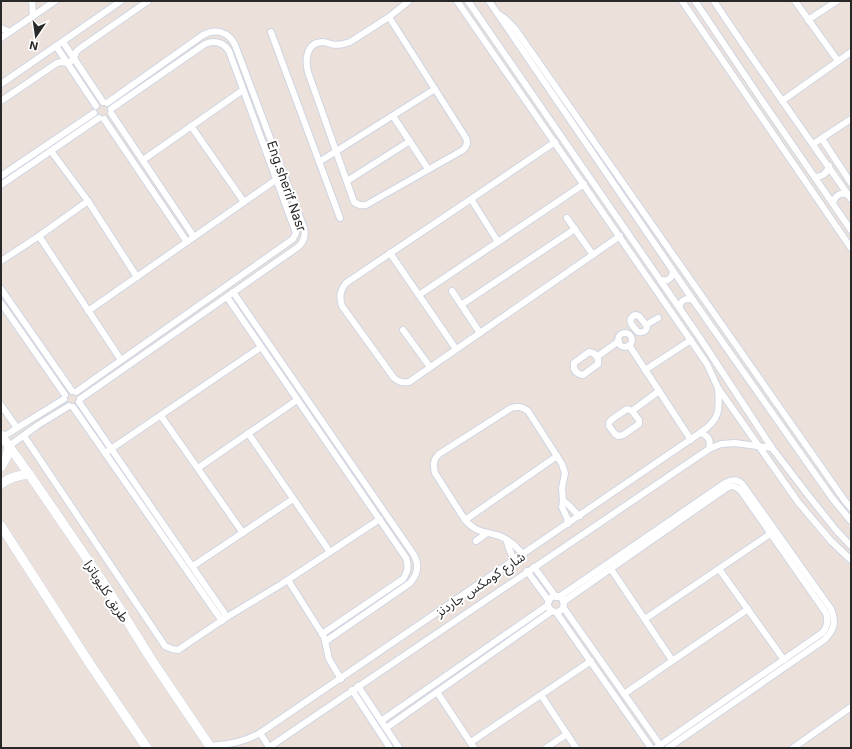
<svg xmlns="http://www.w3.org/2000/svg" width="852" height="749" font-family="Inter,'Noto Sans Arabic',sans-serif">
	<style>
		.lines { fill: none; stroke-linecap: round; stroke-linejoin: round }
		.street-casing { stroke: #cfd5e2; stroke-width: 8 }
		.secondary-casing { stroke: #cfd5e2; stroke-width: 10 }
		.street { stroke: #fff; stroke-width: 6 }
		.secondary { stroke: #fff; stroke-width: 9 }
		.labels { text-anchor: middle; stroke-width: 4; stroke-linejoin: round; paint-order: stroke }
		.street-label { font-size: 13px; fill: #282828; stroke: #fff }
	</style>
	<rect width="100%" height="100%" fill="#ebe1da"/>
	<g class="lines">
		<defs>
			<g id="street">
				<polyline points="32,1 33,16"/>
				<polyline points="457,1 707,364 718,388 798,502 831,541 851,560"/>
				<polyline points="468,1 700,338 772,448 808,495 836,530 851,546"/>
				<polyline points="489,1 693,300 787,434 832,498 851,521"/>
				<polyline points="682,1 851,248"/>
				<polyline points="695,1 765,105 851,230"/>
				<path d="M714 1C758 68 805 133 851 199"/>
				<polyline points="795,1 838,61"/>
				<path d="M500 15C507 19 511 24 516 30L845 501 851 508"/>
				<path d="M389 17 466 138C468 142 467 146 463 150L366 205C361 206 358 205 354 202L308 72C305 60 306 43 322 42 325 42 328 43 331 44 338 46 344 44 350 42L389 17 409 1"/>
				<polyline points="808,20 837,1"/>
				<polyline points="1,28 9,32"/>
				<polyline points="271,32 340,218"/>
				<polyline points="1,38 55,1"/>
				<polyline points="63,42 103,102"/>
				<polyline points="56,46 96,106"/>
				<polyline points="1,84 121,1"/>
				<polyline points="1,101 57,63 61,62 68,63 74,59 76,52 79,49 148,1"/>
				<polyline points="782,101 851,52"/>
				<polyline points="111,113 194,237"/>
				<polyline points="393,116 428,169"/>
				<polyline points="104,119 187,242"/>
				<polyline points="191,126 244,202"/>
				<polyline points="822,139 851,183"/>
				<path d="M555 142 471 199 346 283C340 291 339 297 342 306L394 378C399 382 402 383 409 382L620 236"/>
				<polyline points="813,144 851,119"/>
				<polyline points="51,151 88,201 137,277"/>
				<polyline points="143,160 243,90"/>
				<polyline points="319,162 435,89"/>
				<polyline points="1,176 94,113"/>
				<path d="M815 177C822 177 827 173 829 166"/>
				<polyline points="347,181 410,141"/>
				<polyline points="1,185 99,118"/>
				<polyline points="471,199 498,242"/>
				<path d="M833 203C835 195 841 192 848 195"/>
				<polyline points="567,218 593,255"/>
				<polyline points="39,236 121,360"/>
				<polyline points="390,253 456,349"/>
				<polyline points="1,261 39,236 88,201"/>
				<path d="M660 280C667 282 672 279 673 271"/>
				<polyline points="1,289 72,391"/>
				<polyline points="452,291 480,333"/>
				<path d="M233 292 414 555C419 564 418 574 410 583L326 641"/>
				<polyline points="419,295 584,184"/>
				<path d="M227 297 406 558C409 566 408 572 403 579L322 634"/>
				<polyline points="1,303 65,395"/>
				<polyline points="461,305 575,229"/>
				<path d="M680 309C679 301 685 297 693 300"/>
				<polyline points="88,311 277,179"/>
				<path d="M635 315 639 316 646 325 647 328C645 332 643 333 638 332 634 327 625 320 635 315Z"/>
				<polyline points="646,325 658,318"/>
				<polyline points="403,330 430,367"/>
				<circle cx="625" cy="340" r="7"/>
				<polyline points="629,345 691,440"/>
				<path d="M589 352C596 353 599 357 598 364L583 375C576 374 573 370 574 363Z"/>
				<polyline points="598,356 619,341"/>
				<polyline points="645,370 691,340"/>
				<path d="M76 392 293 239 296 233 229 51C223 42 215 40 205 44L111 109"/>
				<path d="M80 399 298 247C304 242 306 236 304 228L235 45C229 32 216 28 203 35L107 103"/>
				<polyline points="79,402 227,617"/>
				<polyline points="1,405 17,428"/>
				<polyline points="73,407 222,621"/>
				<polygon points="627,409 632,411 639,420 639,424 623,435 618,436 615,434 609,426 609,423 611,420"/>
				<polyline points="632,411 659,391"/>
				<polyline points="161,416 243,533"/>
				<polyline points="248,433 330,552"/>
				<path d="M700 433C709 436 711 440 709 449"/>
				<polyline points="24,436 165,646 172,649 178,650 227,617 280,585 380,519"/>
				<polyline points="3,437 17,428 64,399"/>
				<polyline points="9,446 38,425 69,406"/>
				<polyline points="108,451 261,347"/>
				<polyline points="198,468 297,400"/>
				<path d="M563 501C570 504 573 512 580 516"/>
				<polyline points="465,520 557,456"/>
				<path d="M507 540C507 549 513 552 513 562"/>
				<polyline points="476,541 487,533"/>
				<path d="M524 554C518 551 516 545 510 542 506 539 501 536 496 535 481 531 476 532 465 520L435 473C433 465 433 460 439 454L511 408C517 406 522 406 528 411L562 464 565 473 562 488 563 501 562 507 567 518 568 524"/>
				<polyline points="193,566 293,499"/>
				<polyline points="534,567 556,597"/>
				<polyline points="611,569 672,660"/>
				<polyline points="719,569 784,660"/>
				<polyline points="527,571 549,601"/>
				<polyline points="288,580 324,637 329,659 341,679"/>
				<circle cx="556" cy="604" r="8"/>
				<path d="M559 597 725 483C732 479 738 479 743 485L831 609C836 622 835 630 824 640L668 748"/>
				<path d="M563 602 728 487C733 485 737 487 741 491L826 613C828 621 828 627 822 633L656 748"/>
				<polyline points="563,607 660,745"/>
				<polyline points="556,612 651,748"/>
				<polyline points="645,619 770,534"/>
				<polyline points="358,686 399,748"/>
				<polyline points="352,690 390,748"/>
				<polyline points="437,692 474,748"/>
				<polyline points="624,694 748,609"/>
				<polyline points="541,695 576,748"/>
				<polyline points="381,721 548,605"/>
				<polyline points="386,728 552,611"/>
				<polyline points="260,733 269,747"/>
				<polyline points="471,742 591,661"/>
				<path d="M209 746C229 744 242 743 260 733L700 433C719 420 720 412 718 389"/>
				<polyline points="268,748 709,449 721,444 735,443 772,448"/>
				<polyline points="546,748 567,734"/>
				<polyline points="793,748 851,707"/>
			</g>
			<g id="secondary">
				<polyline points="1,435 29,474 105,585 151,659 211,748"/>
				<polyline points="1,467 7,456 9,446"/>
				<path d="M1 484C9 478 19 475 29 474"/>
				<polyline points="1,526 90,664 147,748"/>
			</g>
		</defs>
		<use href="#street" class="street-casing"/>
		<use href="#secondary" class="secondary-casing"/>
		<use href="#street" class="street"/>
		<use href="#secondary" class="secondary"/>
	</g>
	<g class="labels">
		<g class="street-label">
			<text transform="translate(287 186) rotate(71)" y="5">Eng.sherif Nasr</text>
			<text transform="translate(480 584) rotate(-34)" y="5">شارع كومكس جاردنز</text>
			<text transform="translate(107 591) rotate(57)" y="5">طريق كليوباترا</text>
		</g>
	</g>
	<rect width="852" height="749" fill="none" stroke="#282828" stroke-width="4"/>
	<g transform="translate(36 36) rotate(193)" stroke="#ffffff" stroke-width="3" paint-order="stroke">
	<path d="M0-3L7 15L0 10L-7 15Z" fill="#282828"/>
	<text y="-6" font-size="11" font-weight="bold" text-anchor="middle" fill="#282828">N</text>
	</g>
</svg>
